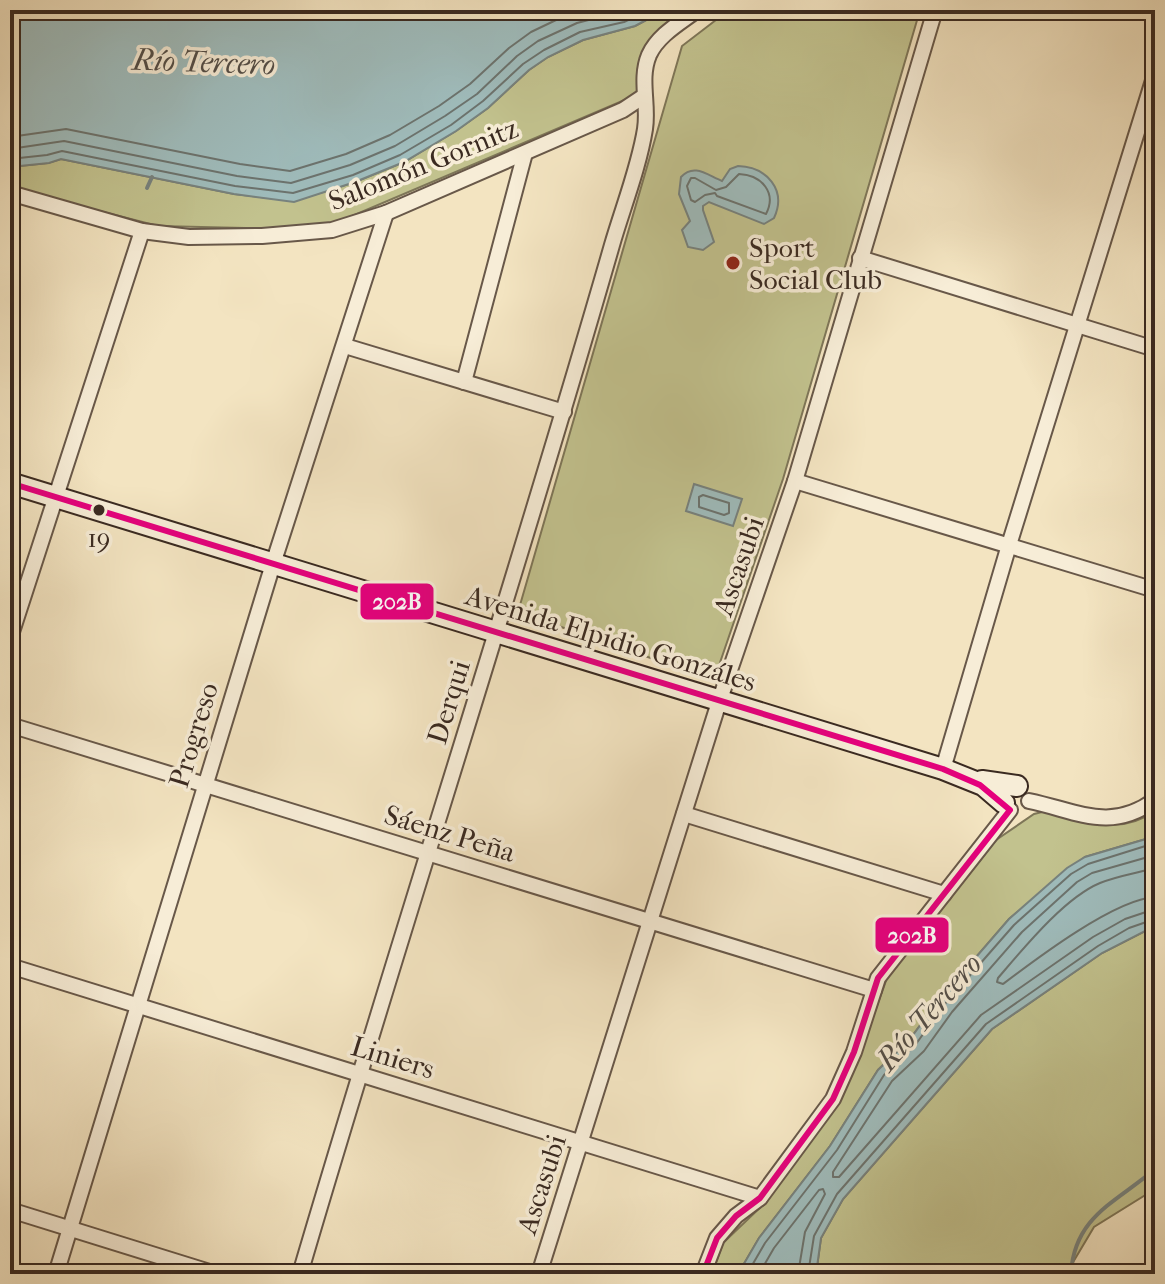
<svg xmlns="http://www.w3.org/2000/svg" width="1165" height="1284" font-family="'IM FELL French Canon',serif">
	<style>
		.green { fill: #c2c28e; stroke: #7e7658; stroke-width: 2 }
		.water { fill: #9fbcbc; stroke: #77827e; stroke-width: 2 }
		.lines { fill: none; stroke-linecap: round; stroke-linejoin: round }
		.shore { stroke: #6c736e; stroke-width: 2 }
		.stream { stroke: #77827e; stroke-width: 4 }
		.street-casing { stroke: #685849; stroke-width: 18 }
		.secondary-casing { stroke: #3a2a21; stroke-width: 24 }
		.street { stroke: #f7edd7; stroke-width: 14 }
		.secondary { stroke: #f7edd7; stroke-width: 20 }
		.bus-1-casing { stroke: #f7edd7; stroke-width: 12 }
		.bus-1 { stroke: #e5007d; stroke-width: 6 }
		.poi-dot { fill: #8f2418; stroke: #f7edd7; stroke-width: 3 }
		.bus-dot { fill: #3a2a21; stroke: #f7edd7; stroke-width: 3 }
		.labels { text-anchor: middle; stroke-width: 7; stroke-linejoin: round; paint-order: stroke }
		.bus-label { font-size: 26px; fill: #3a2a21; stroke: #f7edd7 }
		.street-label { font-size: 28px; fill: #3a2a21; stroke: #f7edd7 }
		.poi-label { font-size: 28px; fill: #3a2a21; stroke: #f7edd7; text-anchor: start }
		.water-label { font-size: 30px; font-style: italic; fill: #534e48; stroke: #f7edd7 }
		.line-badge { stroke: #f7edd7; stroke-width: 3 }
		.badge-label { font-size: 22px; text-anchor: middle; font-weight: bold; fill: #fff }
	</style>
	<rect width="100%" height="100%" fill="#f3e4c1"/>
	<filter id="stains"><feTurbulence type="fractalNoise" baseFrequency=".0025" numOctaves="4"/><feColorMatrix values="0 0 0 0 .2 0 0 0 0 .09 0 0 0 0 .02 0 0 0 .5 -.17"/></filter>
	<radialGradient id="worn" r=".72"><stop offset=".6" stop-color="#630" stop-opacity="0"/><stop offset="1" stop-color="#630" stop-opacity=".3"/></radialGradient>
	<g class="green">
		<polygon points="665,10 683,10 653,37 640,89 627,99 338,222 294,229 158,226 10,188 13,179 10,179 10,167 48,163 61,159 234,194 294,201 355,182 404,162 456,131 488,108 529,70 548,57 583,40 635,26"/>
		<polygon points="729,10 920,10 783,479 714,680 518,612 682,46"/>
		<path d="M1046 811C1088 818 1116 838 1155 811V834L1146 839 1085 857 1009 919 938 1001 910 1039 878 1070 830 1146 759 1238 738 1274H712L723 1243 766 1202 837 1105 856 1065 887 978 996 840 1034 814Z"/>
		<polygon points="1155,926 1155,1189 1094,1227 1066,1274 816,1274 821,1238 843,1199 992,1029 1102,953"/>
	</g>
	<g class="water">
		<polygon points="10,10 665,10 635,26 583,40 548,57 529,70 488,108 456,131 404,162 355,182 294,202 234,194 61,159 49,163 10,167"/>
		<path d="M738 166C767 167 787 190 774 218L764 224 709 202 703 206V210L714 242 703 250 688 247 682 230 690 221 679 194 681 177C694 163 707 175 722 181L730 169Z"/>
		<polygon points="694,484 742,499 733,526 686,511"/>
		<polygon points="1155,834 1155,926 1102,953 992,1029 843,1199 821,1238 816,1274 738,1274 759,1238 830,1146 878,1070 910,1039 938,1001 1009,919 1067,868 1085,857 1146,839"/>
	</g>
	<g class="lines">
		<g class="shore">
			<polyline points="10,137 66,129 240,164 290,171 346,154 390,135 439,106 470,84 509,48 531,32 577,10"/>
			<polyline points="10,149 64,141 237,176 291,183 350,165 395,146 445,116 477,94 517,56 538,41 577,23 627,10"/>
			<polyline points="10,159 47,155 62,151 235,186 293,193 353,175 400,155 451,125 483,101 523,64 544,50 580,32 624,22 649,10"/>
			<path d="M739 174C762 175 777 193 766 214L717 196 715 193 705 195 695 202 691 200 687 186 691 178H695L716 190 726 187Z"/>
			<polygon points="703,495 729,503 729,513 724,515 699,507 699,497"/>
			<polyline points="1155,855 1092,873 1077,882 1022,932 952,1012 924,1051 892,1081 833,1172 833,1177 839,1177 981,1015 1093,937 1125,919 1155,909"/>
			<path d="M1155 868C1137 873 1117 876 1100 883 1064 898 1023 949 998 978L997 982 1003 984C1036 959 1115 899 1155 897"/>
			<polyline points="747,1274 765,1243 837,1150 884,1075 916,1044 944,1005 1014,925 1071,874 1088,864 1155,843"/>
			<polyline points="759,1274 774,1248 819,1190 823,1189 825,1194 805,1232 798,1274"/>
			<polyline points="808,1274 814,1236 837,1194 986,1024 1098,946 1129,928 1155,919"/>
		</g>
		<g class="stream">
			<polyline points="147,188 152,177"/>
			<path d="M1071 1274C1074 1216 1117 1202 1155 1169"/>
		</g>
		<defs>
			<g id="street">
				<polyline points="10,193 142,231 189,237 262,236 332,230 386,213 623,110 644,96"/>
				<polyline points="860,258 1155,349"/>
				<polyline points="345,346 564,412"/>
				<polyline points="464,382 525,153"/>
				<polyline points="795,481 1155,590"/>
				<polyline points="10,638 142,231"/>
				<polyline points="10,725 874,990"/>
				<polyline points="943,769 1009,545 1155,74"/>
				<path d="M1029 801C1078 811 1109 833 1155 800"/>
				<polyline points="684,814 944,894"/>
				<polyline points="10,966 760,1198"/>
				<polyline points="10,1210 216,1274"/>
				<polyline points="56,1274 273,564 386,213"/>
				<path d="M300 1274C401 930 513 590 612 245 623 207 639 167 645 129 649 104 639 79 649 55 658 35 680 23 697 10"/>
				<polyline points="539,1274 719,702 795,481 935,10"/>
				<polyline points="703,1274 717,1238 736,1216 760,1198 833,1099 854,1052 878,978 1010,810"/>
			</g>
			<g id="secondary">
				<polyline points="10,483 943,769 983,785 1004,803"/>
				<polyline points="982,781 1017,786"/>
			</g>
		</defs>
		<use href="#street" class="street-casing"/>
		<use href="#secondary" class="secondary-casing"/>
		<use href="#street" class="street"/>
		<use href="#secondary" class="secondary"/>
		<defs>
			<polyline id="bus-1" points="10,483 943,769 980,785 1010,810 878,978 854,1052 833,1099 760,1198 736,1216 717,1238 703,1274"/>
		</defs>
		<use href="#bus-1" class="bus-1-casing"/>
		<use href="#bus-1" class="bus-1"/>
	</g>
	<circle class="poi-dot" cx="733" cy="263" r="8"/>
	<circle class="bus-dot" cx="99" cy="510" r="7"/>
	<g class="labels">
		<g class="bus-label">
			<text x="99" y="547">19</text>
		</g>
		<g class="street-label">
			<text transform="translate(423 164) rotate(-22)" y="10">Salomón Gornitz</text>
			<text transform="translate(738 566) rotate(-71)" y="10">Ascasubi</text>
			<text transform="translate(611 638) rotate(17)" y="10">Avenida Elpidio Gonzáles</text>
			<text transform="translate(448 702) rotate(-73)" y="10">Derqui</text>
			<text transform="translate(193 735) rotate(-73)" y="10">Progreso</text>
			<text transform="translate(450 833) rotate(17)" y="10">Sáenz Peña</text>
			<text transform="translate(393 1057) rotate(17)" y="10">Liniers</text>
			<text transform="translate(541 1184) rotate(-72)" y="10">Ascasubi</text>
		</g>
		<g class="poi-label">
			<text x="749" y="257">Sport<tspan x="749" dy="32">Social Club</tspan></text>
		</g>
		<g class="water-label">
			<text transform="translate(204 62) rotate(2)" y="10">Río Tercero</text>
			<text transform="translate(929 1012) rotate(-49)" y="10">Río Tercero</text>
		</g>
	</g>
	<g class="line-badge">
		<rect x="359" y="582" width="76" height="39" rx="8" fill="#e5007d"/>
		<rect x="874" y="916" width="76" height="38" rx="8" fill="#e5007d"/>
	</g>
	<g class="badge-label">
		<text x="397" y="609">202B</text>
		<text x="912" y="943">202B</text>
	</g>
	<rect width="1165" height="1284" fill="none" stroke="#f3e4c1" stroke-width="40"/>
	<rect x="12" y="12" width="1141" height="1260" fill="none" stroke="#3a2a21" stroke-width="4"/>
	<rect x="20" y="20" width="1125" height="1244" fill="none" stroke="#3a2a21" stroke-width="2"/>
	<rect width="100%" height="100%" filter="url(#stains)"/>
	<rect width="100%" height="100%" fill="url(#worn)"/>
</svg>
